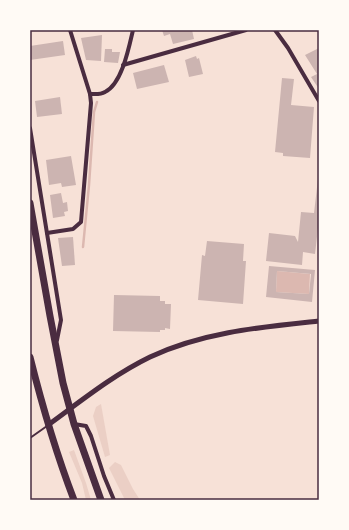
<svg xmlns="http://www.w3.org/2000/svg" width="349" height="530" font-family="'Archivo Narrow',sans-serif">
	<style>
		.green { fill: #ebcfc5 }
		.water { fill: #dcb8b0 }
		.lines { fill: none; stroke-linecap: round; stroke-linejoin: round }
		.stream { stroke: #dcb8b0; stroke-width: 2.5 }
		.building { fill: #ccb4b1; fill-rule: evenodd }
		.service { stroke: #4a2c40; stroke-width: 2 }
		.minor { stroke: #4a2c40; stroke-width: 4 }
		.tertiary { stroke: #4a2c40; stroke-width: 5 }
		.trunk { stroke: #4a2c40; stroke-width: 7 }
		.neatline { fill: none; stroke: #4a2c40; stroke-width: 1.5 }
	</style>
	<rect width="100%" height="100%" fill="#f7e1d7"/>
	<g class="green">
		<polygon points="101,404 110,455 105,457 93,416 96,407"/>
		<polygon points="74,450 86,483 91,500 86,500 82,483 69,452"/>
		<polygon points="115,462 121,465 133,489 140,500 125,500 109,468"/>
	</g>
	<polygon class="water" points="277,271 310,274 309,294 276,292"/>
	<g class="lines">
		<polyline class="stream" points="83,247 89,185 94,112 97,102"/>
	</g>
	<g class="building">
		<polygon points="162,30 192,30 194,39 173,44 170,34 164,36"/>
		<polygon points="102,35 101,61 86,60 81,38"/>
		<polygon points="63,41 65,55 30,60 30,46"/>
		<polygon points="319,48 319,89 311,77 317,74 305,55"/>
		<polygon points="105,49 112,49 112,52 120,52 118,63 104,62"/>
		<polygon points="196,56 197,59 199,58 203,74 189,77 185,60"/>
		<polygon points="164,65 169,82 137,89 133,73"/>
		<polygon points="282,78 294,79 291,105 314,107 310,158 283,156 283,153 275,152"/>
		<polygon points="60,97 62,114 37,117 35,101"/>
		<polygon points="71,156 76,185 62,187 61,183 49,185 46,160"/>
		<polygon points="318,179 319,179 319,228 318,228 315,254 303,252 302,265 266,261 269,233 295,236 298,242 301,212 314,213"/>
		<polygon points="61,193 63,203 67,202 68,211 64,212 65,216 53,218 50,195"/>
		<polygon points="73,237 75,265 62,266 58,238"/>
		<polygon points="207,241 244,244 243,261 246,261 243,304 198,300 202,255 205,256"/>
		<path d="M269 266 315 270 312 302 266 297ZM277 271 311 274 309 294 276 292Z"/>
		<polygon points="114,295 160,296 160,301 165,301 165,304 171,304 170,329 165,328 165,330 160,330 160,332 113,331"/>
	</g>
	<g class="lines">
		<polyline class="service" points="30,438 47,426"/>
		<g class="minor">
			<polyline points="275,30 288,48 319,101"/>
			<polyline points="123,65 246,30"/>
			<path d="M90 94C95 94 100 95 105 92 122 84 129 47 133 30"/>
			<polyline points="30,128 61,320 57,340"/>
			<polyline points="47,233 73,229 81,222 91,103 90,94 70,30"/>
			<polyline points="74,424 86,426 91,436 104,476 114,500"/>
		</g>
		<path class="tertiary" d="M48 425C81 401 113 375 150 357 203 332 262 327 319 321"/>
		<g class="trunk">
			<polyline points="30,203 50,316 63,383 74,424 101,500"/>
			<path d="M30 357C42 405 56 453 74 500"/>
		</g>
	</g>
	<rect width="349" height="530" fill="none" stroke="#fffaf5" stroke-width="62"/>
	<rect x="31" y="31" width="287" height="468" class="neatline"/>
</svg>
